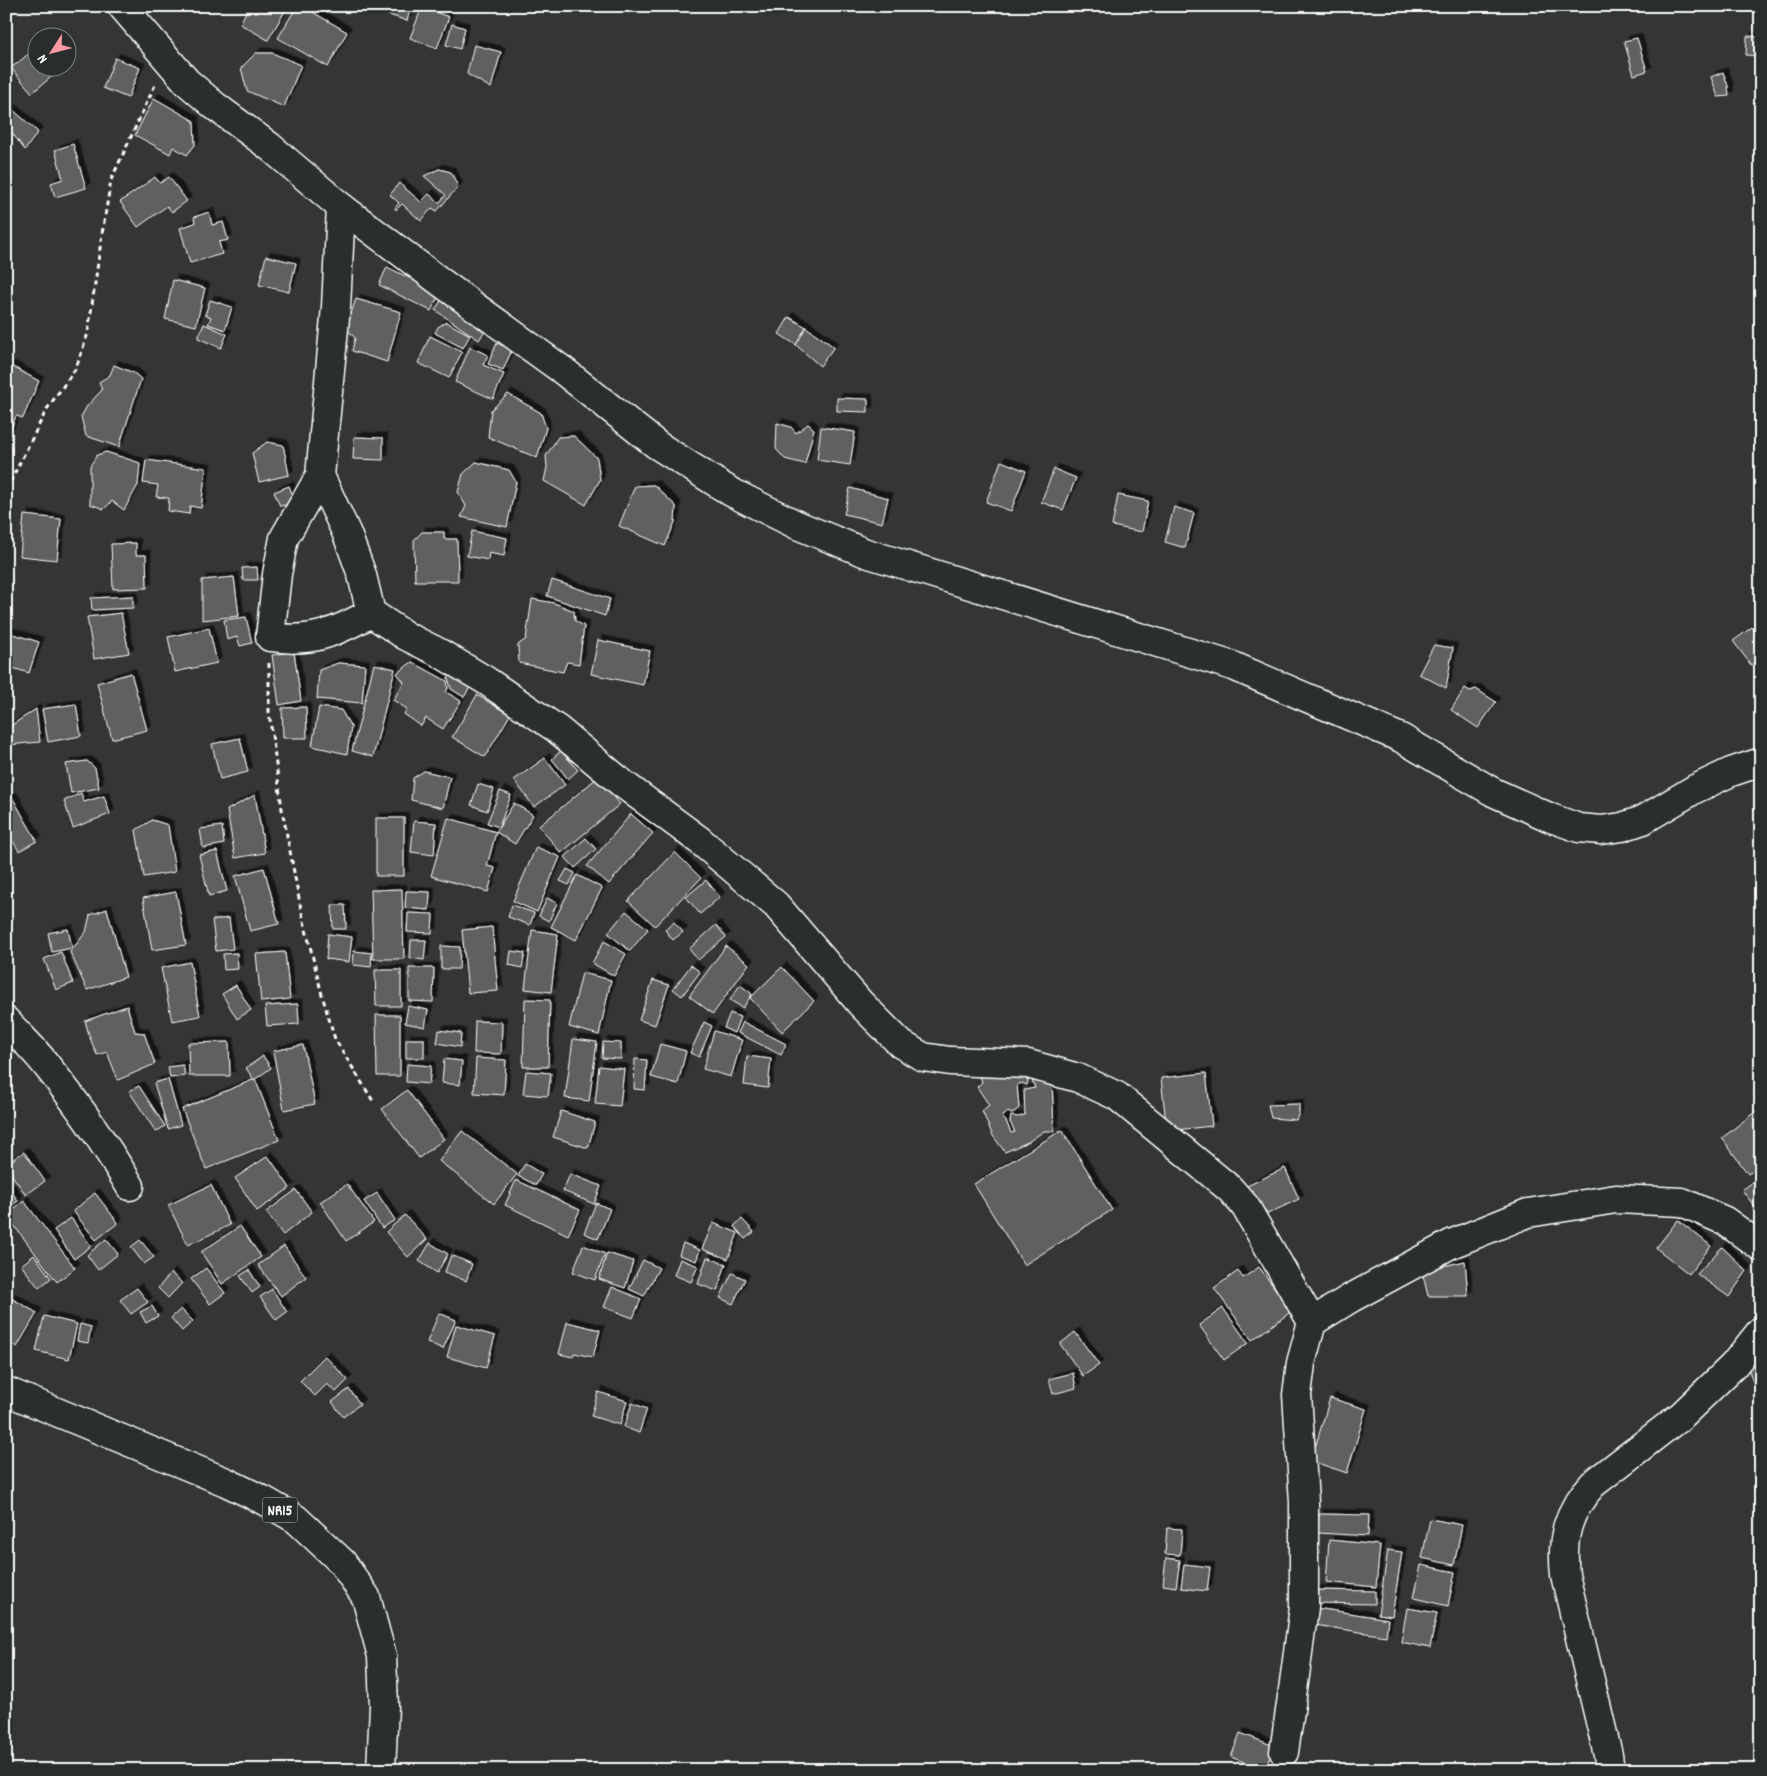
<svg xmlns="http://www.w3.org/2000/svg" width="1767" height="1776" font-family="Dekko,sans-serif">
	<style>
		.building { fill: #5f6162; stroke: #fff; filter: url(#shadow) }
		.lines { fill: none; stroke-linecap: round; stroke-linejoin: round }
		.minor-casing { stroke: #fff; stroke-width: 31 }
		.trunk-casing { stroke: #fff; stroke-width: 31 }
		.path { stroke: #fff; stroke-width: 3; stroke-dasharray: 5 4; stroke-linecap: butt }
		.minor { stroke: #2a2d2e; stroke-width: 28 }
		.trunk { stroke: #2a2d2e; stroke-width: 28 }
		.labels { text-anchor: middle; stroke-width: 4; stroke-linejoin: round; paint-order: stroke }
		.shield { fill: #2a2d2e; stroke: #bfc0c0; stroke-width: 1 }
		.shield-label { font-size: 15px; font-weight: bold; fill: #fff }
	</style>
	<defs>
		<filter id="shadow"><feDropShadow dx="4.5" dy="-4.5" stdDeviation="0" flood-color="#0009"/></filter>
	</defs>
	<rect width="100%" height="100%" fill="#333536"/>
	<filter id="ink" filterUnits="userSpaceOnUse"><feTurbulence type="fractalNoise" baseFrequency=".02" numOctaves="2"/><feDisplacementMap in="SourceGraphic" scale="10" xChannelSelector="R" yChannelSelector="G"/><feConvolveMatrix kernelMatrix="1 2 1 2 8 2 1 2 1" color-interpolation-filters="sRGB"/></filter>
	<g filter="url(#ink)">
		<g class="building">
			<polygon points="249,6 288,6 268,40 240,24"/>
			<polygon points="297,6 302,6 347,32 328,67 278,38"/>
			<polygon points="389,6 411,6 407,21 386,14"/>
			<polygon points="422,7 449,17 437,48 410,38"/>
			<polygon points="452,24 465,28 460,49 446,45"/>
			<polygon points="1759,30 1761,31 1761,56 1746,55 1747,36 1759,37"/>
			<polygon points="1637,38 1647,71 1634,75 1624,41"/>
			<polygon points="474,45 501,52 491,88 467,74"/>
			<polygon points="36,48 38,68 52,68 56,73 32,93 11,68"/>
			<polygon points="256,53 272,53 301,65 284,107 247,91 241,68"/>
			<polygon points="115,58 140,68 128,98 103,88"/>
			<polygon points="1723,72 1728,86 1729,96 1718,97 1711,77"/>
			<polygon points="154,98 194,121 195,145 187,155 173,147 170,154 135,135"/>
			<polygon points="12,109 38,132 25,150 6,125 6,114"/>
			<polygon points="73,144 86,188 55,197 51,183 63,179 55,150"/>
			<polygon points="439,169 451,172 458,187 437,211 432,208 421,221 402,204 396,210 395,208 399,203 390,195 399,183 421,202 429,194 439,203 446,195 424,176"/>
			<polygon points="155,177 160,183 169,177 187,201 172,212 167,206 138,227 120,202"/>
			<polygon points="209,212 212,225 223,222 228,240 219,242 222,254 190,263 180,228 195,223 194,217"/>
			<polygon points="266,256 296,263 289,292 259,285"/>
			<polygon points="387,267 440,293 431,311 379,285"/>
			<polygon points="173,280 205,288 196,326 165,319"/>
			<polygon points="356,299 401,312 387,362 352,351 355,338 346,328"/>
			<polygon points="442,299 486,329 479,340 435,310"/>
			<polygon points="210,300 232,307 225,330 208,324 211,317 205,315"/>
			<polygon points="789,317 806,327 796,345 779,334"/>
			<polygon points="446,322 470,335 463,348 435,333 438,327"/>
			<polygon points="204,324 227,334 221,348 198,338"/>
			<polygon points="806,327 834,347 820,366 796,345"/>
			<polygon points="430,336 462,352 449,378 418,363"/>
			<polygon points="497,343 512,350 503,370 488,364"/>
			<polygon points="470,347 488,355 483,365 504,374 493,399 455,382"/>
			<polygon points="114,365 134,373 141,379 119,447 86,436 81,417 87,406 102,390 99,382 110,375"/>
			<polygon points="11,366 39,381 23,418 16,416 8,436 6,435 6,369"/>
			<polygon points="508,394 541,413 546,428 537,458 488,437 491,410"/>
			<polygon points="837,398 868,399 868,412 837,411"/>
			<polygon points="777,423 791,427 796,433 808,424 814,429 805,464 785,459 776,449"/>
			<polygon points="821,427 855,432 850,465 817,460"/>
			<polygon points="574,436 597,458 600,480 586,505 544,481 547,467 546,456 558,437"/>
			<polygon points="354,437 383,438 383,460 353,459"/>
			<polygon points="267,442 283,445 289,475 259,482 252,453"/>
			<polygon points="106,452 140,463 138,485 124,510 112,501 104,509 90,504 90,466 97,455"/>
			<polygon points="146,460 206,468 201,508 190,506 189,514 168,511 169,498 156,497 158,485 143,483"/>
			<polygon points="1001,461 1026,471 1011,511 986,502"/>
			<polygon points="476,462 509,470 516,482 507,527 461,517 466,506 458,492 463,474"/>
			<polygon points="1054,469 1076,478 1063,510 1041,502"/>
			<polygon points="654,485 676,506 675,522 665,546 619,526 635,486"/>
			<polygon points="289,486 296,503 280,506 274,492"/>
			<polygon points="850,488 888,498 882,523 844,514"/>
			<polygon points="1118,495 1148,501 1142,532 1112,526"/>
			<polygon points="1174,507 1194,513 1185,548 1165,542"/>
			<polygon points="24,515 61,519 57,560 20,556"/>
			<polygon points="472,531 507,538 504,556 489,553 488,560 467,556"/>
			<polygon points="422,532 444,532 444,539 457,539 458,581 415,581 414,540"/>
			<polygon points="136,543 136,555 146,555 147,588 113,589 111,544"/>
			<polygon points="257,567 258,580 243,580 242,568"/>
			<polygon points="234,577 239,616 202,620 202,580"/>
			<polygon points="552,580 610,599 605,616 547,596"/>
			<polygon points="133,596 133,608 92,610 91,598"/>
			<polygon points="532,599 554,603 574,611 575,621 584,626 579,664 567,662 563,672 519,663 518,645 526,639"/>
			<polygon points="121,613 129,653 94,659 87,617"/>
			<polygon points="246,617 252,643 240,646 237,637 227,640 224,620"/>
			<polygon points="1752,627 1761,639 1761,657 1751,665 1733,641"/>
			<polygon points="209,628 217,663 175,672 168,637"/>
			<polygon points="6,632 39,642 29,673 6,666"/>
			<polygon points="598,640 650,651 643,685 591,674"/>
			<polygon points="1434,645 1453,648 1446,688 1419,674"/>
			<polygon points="294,652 301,701 279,705 272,655"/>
			<polygon points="412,662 447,681 448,688 446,692 461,701 443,729 426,718 421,726 404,714 407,709 393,700 404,682 397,673"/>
			<polygon points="338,663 365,665 362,703 317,699 319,670"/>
			<polygon points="374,664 395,669 373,757 352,751"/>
			<polygon points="452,672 472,684 464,697 451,689 448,678"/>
			<polygon points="131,673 147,730 112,739 97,683"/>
			<polygon points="1465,688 1470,691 1476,689 1496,702 1478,728 1451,710"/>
			<polygon points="477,695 510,715 485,757 452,737"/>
			<polygon points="76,704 81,736 48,742 42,709"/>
			<polygon points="306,707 307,738 283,738 282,708"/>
			<polygon points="319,707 341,710 351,727 347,754 312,746"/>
			<polygon points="36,709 40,742 8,745 6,742 6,729"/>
			<polygon points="240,738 248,772 220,779 212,744"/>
			<polygon points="561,751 578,770 568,779 552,759"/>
			<polygon points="545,758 565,785 534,807 514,780"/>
			<polygon points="87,761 95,768 99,788 71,793 66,764"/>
			<polygon points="424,771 450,777 443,808 411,800 413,778"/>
			<polygon points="598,777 620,804 561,853 539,826"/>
			<polygon points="478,784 494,789 487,811 471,805"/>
			<polygon points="500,791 511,795 499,827 487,823"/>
			<polygon points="81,793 84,802 104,796 110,814 73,828 64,801"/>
			<polygon points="255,795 265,853 235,858 227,810"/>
			<polygon points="12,797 37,841 19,851 11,838 6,841 6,800"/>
			<polygon points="514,803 533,815 515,844 496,832"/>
			<polygon points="631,814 653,833 609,884 587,866"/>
			<rect x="376" y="818" width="28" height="58"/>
			<polygon points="448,818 496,832 487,866 495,868 488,892 431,876"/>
			<polygon points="152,820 168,825 175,872 144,877 136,830"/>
			<polygon points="414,821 436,823 434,855 411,852"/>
			<polygon points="222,826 224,844 203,848 200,829"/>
			<polygon points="586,838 596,849 575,868 565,857"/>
			<polygon points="536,847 560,857 537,912 513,901"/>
			<polygon points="217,851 227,891 209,896 199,855"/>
			<polygon points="675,852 701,878 655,926 628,901"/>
			<polygon points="264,868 279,924 250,931 235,876"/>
			<polygon points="567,869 575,873 569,885 560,881"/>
			<polygon points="577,875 602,888 576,940 551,927"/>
			<polygon points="706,880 720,897 700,914 686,897"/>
			<polygon points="402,889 404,959 373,959 371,890"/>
			<polygon points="406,891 430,892 429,910 405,908"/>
			<polygon points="176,892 186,945 152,950 143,898"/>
			<polygon points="547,898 557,903 549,921 539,916"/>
			<polygon points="332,905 345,905 346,929 333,929"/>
			<polygon points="512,905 534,913 530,925 508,917"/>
			<polygon points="107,909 126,977 87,990 70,952 86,932 90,915"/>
			<polygon points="626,911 648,929 630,951 608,933"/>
			<polygon points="408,913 433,914 432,933 407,932"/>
			<polygon points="229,918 233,949 216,951 212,920"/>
			<polygon points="674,922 683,932 673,940 665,930"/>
			<polygon points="716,925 726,937 698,960 689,949"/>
			<polygon points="492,927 498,991 468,993 462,930"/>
			<polygon points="68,929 72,948 52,952 48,933"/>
			<polygon points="532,930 558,934 551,992 525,989"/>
			<polygon points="328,934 352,937 349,962 326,959"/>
			<polygon points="411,940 426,940 424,960 410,958"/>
			<polygon points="604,941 626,954 614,976 592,963"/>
			<polygon points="441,946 460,947 459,969 441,969"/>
			<polygon points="726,946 749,964 713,1014 689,996"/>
			<polygon points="354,951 372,953 371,967 353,965"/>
			<polygon points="511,951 525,953 522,968 509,965"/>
			<polygon points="61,952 73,983 56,990 44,959"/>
			<polygon points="285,952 290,999 261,1002 256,954"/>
			<polygon points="237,953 238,969 224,970 223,954"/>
			<polygon points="190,962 200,1016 172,1021 161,968"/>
			<polygon points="691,965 700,972 682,996 673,989"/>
			<polygon points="782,967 814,1001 782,1032 750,998"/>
			<polygon points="409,968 434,968 433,1002 409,1001"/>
			<polygon points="375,970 401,970 401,1006 376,1006"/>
			<polygon points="582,973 611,980 599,1035 569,1027"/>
			<polygon points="653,980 669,985 655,1025 639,1020"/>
			<polygon points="236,985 251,1010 237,1019 222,994"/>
			<polygon points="740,985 752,994 743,1008 730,1000"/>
			<polygon points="525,999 550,1000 548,1067 523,1067"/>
			<polygon points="298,1004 299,1024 267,1026 265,1006"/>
			<polygon points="127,1006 135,1032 144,1033 155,1064 118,1080 107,1052 97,1055 90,1038 85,1021"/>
			<polygon points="408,1006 428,1010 425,1027 405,1023"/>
			<polygon points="730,1013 740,1017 734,1033 724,1028"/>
			<polygon points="376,1015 400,1015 400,1076 377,1076"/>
			<polygon points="475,1021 502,1022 501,1054 474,1053"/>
			<polygon points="704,1022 712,1026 699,1057 690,1053"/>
			<polygon points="743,1022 786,1044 781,1055 738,1033"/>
			<polygon points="439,1030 461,1033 460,1047 437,1043"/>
			<polygon points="714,1031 742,1040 731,1077 703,1069"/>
			<rect x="406" y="1039" width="18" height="19"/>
			<polygon points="573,1039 597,1042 589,1101 565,1098"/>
			<polygon points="229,1042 230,1076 189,1076 188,1043"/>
			<polygon points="603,1042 621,1043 621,1059 602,1058"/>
			<polygon points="660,1044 686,1051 678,1084 651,1077"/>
			<polygon points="303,1045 315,1104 284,1110 273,1051"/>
			<polygon points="263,1056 271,1068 254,1080 246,1068"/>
			<polygon points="747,1056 771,1059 768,1088 744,1085"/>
			<polygon points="476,1058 506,1060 504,1095 474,1093"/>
			<polygon points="444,1059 462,1061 460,1085 442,1083"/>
			<polygon points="635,1059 647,1060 645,1090 634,1089"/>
			<polygon points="407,1064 431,1066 429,1084 406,1082"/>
			<polygon points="183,1065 185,1076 170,1078 168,1067"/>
			<polygon points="599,1066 624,1069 620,1106 595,1104"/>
			<polygon points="526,1071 551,1073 548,1096 523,1094"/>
			<polygon points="1206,1073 1212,1126 1167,1131 1161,1078"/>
			<polygon points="980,1076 1029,1076 1027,1085 1022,1083 1017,1085 1019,1108 1012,1114 1008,1112 1002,1117 1006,1121 1011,1133 1015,1132 1010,1122 1011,1116 1018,1117 1025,1115 1024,1090 1035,1088 1031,1078 1052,1080 1054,1131 1044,1131 1028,1142 1005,1152 993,1136 982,1111 989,1105 977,1087 982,1082"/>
			<polygon points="168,1079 181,1125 168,1129 154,1083"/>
			<polygon points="255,1079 279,1140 206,1169 182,1109"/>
			<polygon points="139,1086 165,1126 156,1132 129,1091"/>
			<polygon points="407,1090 444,1139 419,1158 382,1109"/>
			<polygon points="1299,1104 1299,1113 1296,1120 1271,1118 1268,1105"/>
			<polygon points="1761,1107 1761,1166 1748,1174 1722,1138"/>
			<polygon points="561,1111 595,1122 588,1148 553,1137"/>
			<polygon points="1062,1130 1112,1210 1024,1265 974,1184"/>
			<polygon points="462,1131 517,1174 494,1204 439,1161"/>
			<polygon points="24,1152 45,1181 26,1195 6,1167 6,1164"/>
			<polygon points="268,1156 290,1188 257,1211 235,1178"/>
			<polygon points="525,1164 542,1174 536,1185 518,1176"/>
			<polygon points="1285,1168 1299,1199 1261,1217 1247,1186"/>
			<polygon points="570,1174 601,1186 594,1204 563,1191"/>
			<polygon points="1761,1176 1761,1215 1742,1190"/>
			<polygon points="516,1180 580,1210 568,1235 505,1205"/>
			<polygon points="6,1183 18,1201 6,1208"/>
			<polygon points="347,1184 374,1222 346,1241 320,1202"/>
			<polygon points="211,1185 230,1225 188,1245 168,1205"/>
			<polygon points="296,1190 312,1212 283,1235 266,1212"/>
			<polygon points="95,1193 118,1223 96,1240 73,1211"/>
			<polygon points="377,1193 395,1220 382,1228 364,1201"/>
			<polygon points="24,1201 75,1268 57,1282 6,1215"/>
			<polygon points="596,1203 610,1209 598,1239 584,1233"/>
			<polygon points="405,1215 427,1239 408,1257 386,1232"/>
			<polygon points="71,1218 91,1246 74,1259 54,1230"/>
			<polygon points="742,1219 754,1232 745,1239 734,1226"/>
			<polygon points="1678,1220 1711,1246 1689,1274 1656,1248"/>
			<polygon points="713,1223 738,1233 728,1259 702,1249"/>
			<polygon points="240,1226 261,1257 222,1284 201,1252"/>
			<polygon points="106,1239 118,1254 98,1270 87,1255"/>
			<polygon points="140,1240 154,1257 144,1264 131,1247"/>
			<polygon points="430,1243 448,1254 437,1273 419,1261"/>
			<polygon points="683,1243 700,1250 696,1261 679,1255"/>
			<polygon points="583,1245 605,1254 595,1280 573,1272"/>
			<polygon points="284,1246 306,1277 281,1296 258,1265"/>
			<polygon points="1722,1247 1747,1271 1729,1297 1697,1274"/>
			<polygon points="607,1253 633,1261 625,1288 599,1279"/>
			<polygon points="34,1255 51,1278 39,1288 21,1265"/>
			<polygon points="451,1255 472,1264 466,1281 445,1272"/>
			<polygon points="707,1257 726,1264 717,1291 698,1284"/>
			<polygon points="680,1259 698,1266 691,1282 674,1275"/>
			<polygon points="643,1260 659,1268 644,1296 629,1289"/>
			<polygon points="1465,1261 1468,1296 1428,1296 1422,1271"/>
			<polygon points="1259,1267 1292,1311 1252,1340 1214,1288 1238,1271 1243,1278"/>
			<polygon points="206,1268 225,1293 210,1304 191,1279"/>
			<polygon points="249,1270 260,1287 252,1293 240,1276"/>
			<polygon points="171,1273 182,1283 168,1298 158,1288"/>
			<polygon points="732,1273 745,1279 733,1304 720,1298"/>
			<polygon points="612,1287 641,1299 633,1318 604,1307"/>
			<polygon points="137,1288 148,1302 131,1314 120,1300"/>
			<polygon points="272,1289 287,1312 276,1320 260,1297"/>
			<polygon points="11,1298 37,1313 17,1347 6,1341 6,1307"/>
			<polygon points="152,1306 158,1316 146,1323 140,1312"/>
			<polygon points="1223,1308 1248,1343 1224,1360 1199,1325"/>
			<polygon points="181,1309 193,1321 182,1331 171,1318"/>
			<polygon points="439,1313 456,1320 443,1349 427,1342"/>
			<polygon points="44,1316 77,1324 69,1359 36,1351"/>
			<polygon points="567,1322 600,1330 593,1357 574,1353 573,1357 559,1354"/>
			<polygon points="80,1324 91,1327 88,1343 77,1341"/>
			<polygon points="456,1325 495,1336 486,1368 447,1357"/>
			<polygon points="1075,1332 1099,1365 1083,1376 1060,1344"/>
			<polygon points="325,1356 348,1380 336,1392 327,1384 315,1396 300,1381"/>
			<polygon points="1761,1363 1761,1392 1756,1391 1748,1368"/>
			<polygon points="1073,1373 1076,1388 1053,1394 1049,1379"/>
			<polygon points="349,1389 360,1404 343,1417 332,1402"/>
			<polygon points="598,1392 627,1401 620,1425 591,1416"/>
			<polygon points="1330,1398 1366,1409 1347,1473 1311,1461"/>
			<polygon points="632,1403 647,1409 639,1433 624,1427"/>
			<polygon points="1319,1514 1369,1515 1368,1536 1318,1533"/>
			<polygon points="1430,1519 1462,1525 1454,1565 1422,1558"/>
			<polygon points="1167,1528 1182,1529 1180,1555 1165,1554"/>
			<polygon points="1329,1540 1380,1545 1376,1587 1326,1582"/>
			<polygon points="1388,1550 1402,1552 1392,1616 1378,1614"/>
			<polygon points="1166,1558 1180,1560 1176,1587 1163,1585"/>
			<polygon points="1184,1564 1210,1567 1207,1591 1181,1588"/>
			<polygon points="1421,1565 1455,1572 1448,1606 1414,1598"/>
			<polygon points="1314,1590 1375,1591 1375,1604 1313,1603"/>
			<polygon points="1316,1608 1388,1619 1386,1636 1314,1625"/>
			<polygon points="1407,1608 1437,1613 1430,1648 1401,1642"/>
			<polygon points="1240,1733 1274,1746 1265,1770 1231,1757"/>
		</g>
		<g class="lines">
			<defs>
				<g id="minor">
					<polyline points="122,6 187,82 215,106 269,146 341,207 442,283 561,369 657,445 731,492 797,525 866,553 1233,666 1401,738 1493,792 1551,818 1579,828 1601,830 1622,827 1643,820 1695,789 1731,772 1761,762"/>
					<path d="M341 207 336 307 320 476 284 538 277 574 270 637C313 643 334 633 371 613"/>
					<polyline points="320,476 347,534 362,575 371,613 406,636 438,652 485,680 557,729 623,784 699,840 776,905 861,1004 901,1044 923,1057 950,1061 1028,1064 1078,1078 1117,1096 1230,1189 1245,1206 1312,1322"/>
					<path d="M6 1021C20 1036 35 1050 47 1066 78 1104 105 1144 130 1186"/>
					<polyline points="1284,1752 1294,1683 1304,1607 1304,1502 1297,1395 1301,1363 1312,1322 1351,1298 1451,1244 1528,1213 1616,1199 1682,1202 1725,1221 1761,1247"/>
					<path d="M1610 1770 1608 1755 1565 1575C1561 1537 1567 1512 1593 1484L1682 1415 1733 1366 1761 1331"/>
				</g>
				<polyline id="trunk" points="6,1391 226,1482 263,1500 296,1519 342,1562 366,1597 382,1656 384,1706 381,1770"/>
			</defs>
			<use href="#minor" class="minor-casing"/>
			<use href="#trunk" class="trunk-casing"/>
			<g class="path">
				<polyline points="6,490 47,409 76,368 88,333 102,234 111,180 155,85"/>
				<polyline points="269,663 269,712 282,809 301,909 322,995 335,1039 373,1101"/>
			</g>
			<use href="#minor" class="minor"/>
			<use href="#trunk" class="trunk"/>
		</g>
	</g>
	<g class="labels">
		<rect class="shield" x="262.5" y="1497.5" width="35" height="25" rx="4"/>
		<g class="shield-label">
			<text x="280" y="1515">NR15</text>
		</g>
	</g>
	<rect width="1767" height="1776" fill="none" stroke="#2a2d2e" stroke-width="25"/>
	<rect x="12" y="12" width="1742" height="1751" fill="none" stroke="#fff" stroke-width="2" filter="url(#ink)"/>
	<g transform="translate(52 52) rotate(234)"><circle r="24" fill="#2a2d2e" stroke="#7f8182"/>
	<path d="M0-4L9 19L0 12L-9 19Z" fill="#ff9aa2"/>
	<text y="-8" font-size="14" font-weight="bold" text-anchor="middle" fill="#ffffff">N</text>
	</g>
</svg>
